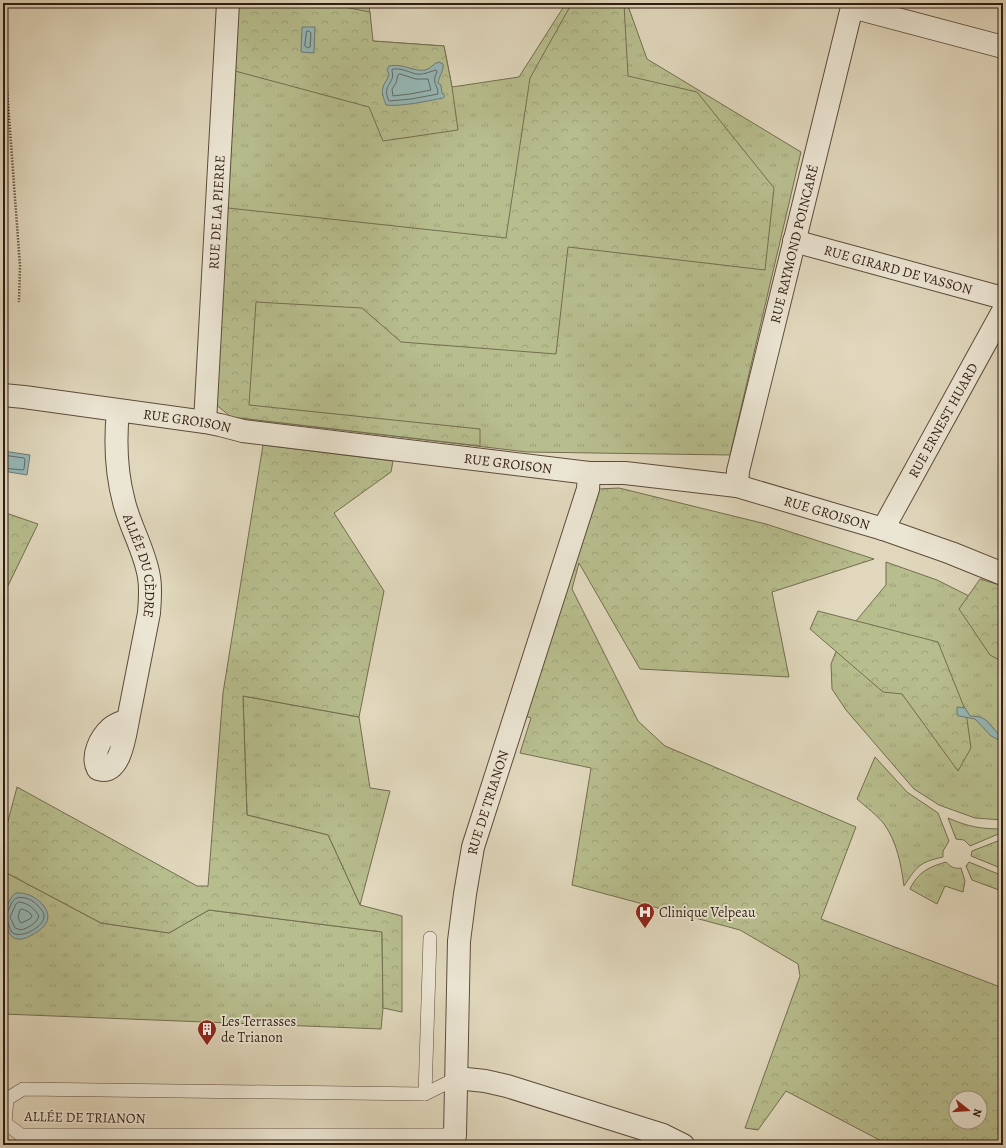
<svg xmlns="http://www.w3.org/2000/svg" width="1006" height="1148" font-family="Alegreya,serif">
	<style>
		.grass { fill: url(#grass-tufts); stroke: #746d50 }
		.forest { fill: url(#forest-crowns); stroke: #746d50; fill-rule: evenodd }
		.water { fill: #95b8b7; stroke: #6d7a75 }
		.lines { fill: none; stroke-linecap: round; stroke-linejoin: round }
		.shore { stroke: #636a64; stroke-width: 1 }
		.lane-casing { stroke: #5d4c3c; stroke-width: 14 }
		.street-casing { stroke: #5d4c3c; stroke-width: 24 }
		.path { stroke: #311d12; stroke-width: 2.5; stroke-dasharray: 1 2; stroke-linecap: butt }
		.lane { stroke: #ebe5d3; stroke-width: 13 }
		.street { stroke: #ebe5d3; stroke-width: 22 }
		.labels { text-anchor: middle; stroke-width: 3.5; stroke-linejoin: round; paint-order: stroke }
		.street-label { font-size: 14px; fill: #311d12; stroke: #ebe5d3 }
		.poi-label { font-size: 14px; fill: #311d12; stroke: #ebe5d3; text-anchor: start }
	</style>
	<defs>
		<pattern id="grass-tufts" width="24" height="20" patternUnits="userSpaceOnUse"><rect width="24" height="20" fill="#b7bd8d"/><path d="M3 7l-1-3M5 7V3M7 7l1-3M15 17l-1-3M17 17v-4M19 17l1-3" fill="none" stroke="#9ea279"/></pattern>
		<pattern id="forest-crowns" width="20" height="18" patternUnits="userSpaceOnUse"><rect width="20" height="18" fill="#b7bd8d"/><path d="M2 6a3 3 0 1 1 6 0M12 15a3 3 0 1 1 6 0" fill="none" stroke="#9ea279"/></pattern>
	</defs>
	<rect width="100%" height="100%" fill="#e0d7bc"/>
	<filter id="stains"><feTurbulence type="fractalNoise" baseFrequency=".005" numOctaves="4"/><feColorMatrix values="0 0 0 0 .2 0 0 0 0 .09 0 0 0 0 .02 0 0 0 .5 -.17"/></filter>
	<radialGradient id="worn" r=".72"><stop offset=".6" stop-color="#630" stop-opacity="0"/><stop offset="1" stop-color="#630" stop-opacity=".3"/></radialGradient>
	<g class="grass">
		<polygon points="238,3 369,3 372,41 444,46 452,87 519,77 566,3 627,3 647,59 801,152 730,455 527,452 231,417 221,300 228,208"/>
		<polygon points="886,562 937,580 977,600 1003,616 1003,820 975,818 939,805 914,789 846,710 832,689 831,664 841,639 886,585"/>
		<polygon points="243,696 359,717 370,788 390,791 360,905 328,835 247,815"/>
		<path d="M875 757 907 792 938 813 949 841 943 851V857C920 862 917 866 904 886 901 864 897 842 884 824 877 815 866 807 857 799Z"/>
		<path d="M948 818C969 827 981 829 1003 829V832L970 846 964 840 956 839Z"/>
		<polygon points="1003,839 1003,869 971,856 972,851"/>
		<path d="M946 862C951 867 954 869 961 868L965 881 963 892 945 886 937 904 910 889C918 872 929 867 946 862Z"/>
		<polygon points="969,862 1003,876 999,890 972,880 966,866"/>
		<polygon points="3,871 101,923 169,933 209,910 382,932 383,1008 381,1029 3,1014"/>
	</g>
	<g class="forest">
		<polygon points="238,3 324,3 370,12 373,41 444,46 452,87 458,130 383,141 369,107 235,71"/>
		<polygon points="572,3 624,4 628,76 697,92 774,188 765,270 568,247 556,354 401,342 362,308 256,302 249,405 480,429 480,446 231,417 214,403 228,208 506,238 530,78"/>
		<polygon points="263,445 393,461 391,472 334,513 384,591 359,717 243,696 247,815 328,835 360,905 402,916 402,1012 383,1008 382,932 209,910 169,933 101,923 3,871 3,840 17,787 197,886 208,886 223,693"/>
		<path d="M619 488 766 524 874 559 772 592 789 677 640 669 579 563 572 589 638 721 665 746 856 827 821 919 1003 988V1145H889L786 1091 758 1130 745 1128 800 976 798 964 740 930 572 885 591 768 520 753 531 718 522 715 598 489ZM956 1098H980V1122H956Z"/>
		<polygon points="3,512 38,524 3,596"/>
		<polygon points="980,579 1003,586 1003,662 990,655 959,609"/>
		<polygon points="818,611 938,642 966,712 971,748 958,771 902,694 883,692 810,629"/>
	</g>
	<g class="water">
		<polygon points="302,27 315,27 314,53 301,52"/>
		<path d="M439 62 443 64C444 71 439 76 438 83L441 85 442 93 445 96 443 98C428 101 400 107 386 105 384 99 381 93 383 87 384 83 388 79 389 75L387 70 389 66C404 63 413 72 425 70 431 69 433 63 439 62Z"/>
		<polygon points="3,451 30,455 27,475 3,471"/>
		<polygon points="957,707 965,708 970,716 981,717 987,721 1001,737 1003,738 1003,748 1001,743 999,740 991,736 975,719 959,716 957,714"/>
		<path d="M16 893C21 893 24 893 29 895 40 899 54 913 45 925 41 930 36 933 30 936 1 952 0 903 16 893Z"/>
	</g>
	<g class="lines">
		<g class="shore">
			<polygon points="307,31 309,31 311,33 310,47 308,48 305,46"/>
			<path d="M393 69C402 68 408 72 416 74 423 75 429 72 436 70L437 72C431 83 438 84 438 94L411 99 389 101C381 84 396 84 392 71Z"/>
			<polygon points="400,74 416,79 428,79 431,90 410,94 393,96 392,89 396,83 398,75"/>
			<polyline points="3,455 24,458 25,460 24,469 23,470 3,468"/>
			<path d="M19 902C28 903 34 908 39 916 37 923 28 928 21 930L15 928 10 917 16 904Z"/>
			<polygon points="22,909 29,912 32,916 30,919 21,923 20,922 18,917 20,910"/>
			<path d="M3 913 8 911C12 903 13 895 25 898 31 899 36 903 40 908 42 910 44 913 44 916 45 926 22 939 13 933 10 931 9 926 8 922L3 921"/>
		</g>
		<defs>
			<g id="lane">
				<polyline points="425,1094 430,938"/>
				<polyline points="455,1135 21,1135 5,1123 7,1099 23,1089 425,1094 457,1078"/>
			</g>
			<g id="street">
				<polyline points="852,7 1003,47"/>
				<path id="s1" d="M794 241 1003 298"/>
				<path id="s2" d="M3 395 24 397 205 422 220 425 243 431 589 473H625L737 486 883 529 951 553 1003 574"/>
				<path id="s3" d="M118 411C115 441 116 472 124 502 130 527 145 551 149 577 151 589 150 601 149 613L128 720C122 722 115 724 111 728 100 738 91 756 98 769 120 777 125 735 128 720"/>
				<path id="s4" d="M205 422 228 3"/>
				<path id="s5" d="M737 486 738 471 853 3"/>
				<path id="s6" d="M883 529 1003 311"/>
				<polyline points="457,1078 485,1081 507,1086 663,1135 683,1145"/>
				<path id="s7" d="M453 1145 455 1135 459 941 465 894 473 847 588 489 589 473"/>
			</g>
		</defs>
		<use href="#lane" class="lane-casing"/>
		<use href="#street" class="street-casing"/>
		<polyline class="path" points="3,35 20,266 19,302"/>
		<use href="#lane" class="lane"/>
		<use href="#street" class="street"/>
	</g>
	<defs>
		<symbol id="hospital-pin" viewBox="-11 -11 22 30"><path d="M0 17L-7.5 6A9.5 9.5 0 1 1 7.5 6Z" fill="#8f2418" stroke="#ebe5d3"/><path d="M-5-5h3v3.5h4V-5h3V5h-3V1.5h-4V5h-3Z" fill="#fff"/></symbol>
		<symbol id="building-pin" viewBox="-11 -11 22 30"><path d="M0 17L-7.5 6A9.5 9.5 0 1 1 7.5 6Z" fill="#8f2418" stroke="#ebe5d3"/><path d="M-4-6H4V6H1V3H-1V6H-4ZM-2.5-4.3h1.7v1.8h-1.7ZM.8-4.3h1.7v1.8H.8ZM-2.5-1h1.7V.8h-1.7ZM.8-1h1.7V.8H.8Z" fill="#fff"/></symbol>
	</defs>
	<g fill-rule="evenodd">
		<use href="#hospital-pin" x="634" y="901" width="22" height="30"/>
		<use href="#building-pin" x="196" y="1018" width="22" height="30"/>
	</g>
	<g class="labels">
		<g class="street-label">
			<text dy="5" stroke="none"><textPath href="#s4" startOffset="210">RUE DE LA PIERRE</textPath></text>
			<text dy="5" stroke="none"><textPath href="#s5" startOffset="249">RUE RAYMOND POINCARÉ</textPath></text>
			<text dy="5" stroke="none"><textPath href="#s1" startOffset="108">RUE GIRARD DE VASSON</textPath></text>
			<text dy="5" stroke="none"><textPath href="#s6" startOffset="124">RUE ERNEST HUARD</textPath></text>
			<text dy="5" stroke="none"><textPath href="#s2" startOffset="186">RUE GROISON</textPath></text>
			<text dy="5" stroke="none"><textPath href="#s2" startOffset="510">RUE GROISON</textPath></text>
			<text dy="5" stroke="none"><textPath href="#s2" startOffset="834">RUE GROISON</textPath></text>
			<text dy="5" stroke="none"><textPath href="#s3" startOffset="158">ALLÉE DU CÈDRE</textPath></text>
			<text dy="5" stroke="none"><textPath href="#s7" startOffset="346">RUE DE TRIANON</textPath></text>
			<text transform="translate(85 1117) rotate(1)" y="5">ALLÉE DE TRIANON</text>
		</g>
		<g class="poi-label">
			<text x="659" y="917">Clinique Velpeau</text>
			<text x="221" y="1026">Les Terrasses<tspan x="221" dy="16">de Trianon</tspan></text>
		</g>
	</g>
	<rect width="1006" height="1148" fill="none" stroke="#e0d7bc" stroke-width="16"/>
	<rect x="4" y="4" width="998" height="1140" fill="none" stroke="#311d12" stroke-width="2"/>
	<rect x="8" y="8" width="990" height="1132" fill="none" stroke="#311d12"/>
	<g transform="translate(968 1110) rotate(107)"><circle r="19" fill="#ebe5d3" stroke="#a19586"/>
	<path d="M0-3L7 15L0 10L-7 15Z" fill="#8f2418"/>
	<text y="-6" font-size="11" font-weight="bold" text-anchor="middle" fill="#311d12">N</text>
	</g>
	<rect width="100%" height="100%" filter="url(#stains)"/>
	<rect width="100%" height="100%" fill="url(#worn)"/>
</svg>
